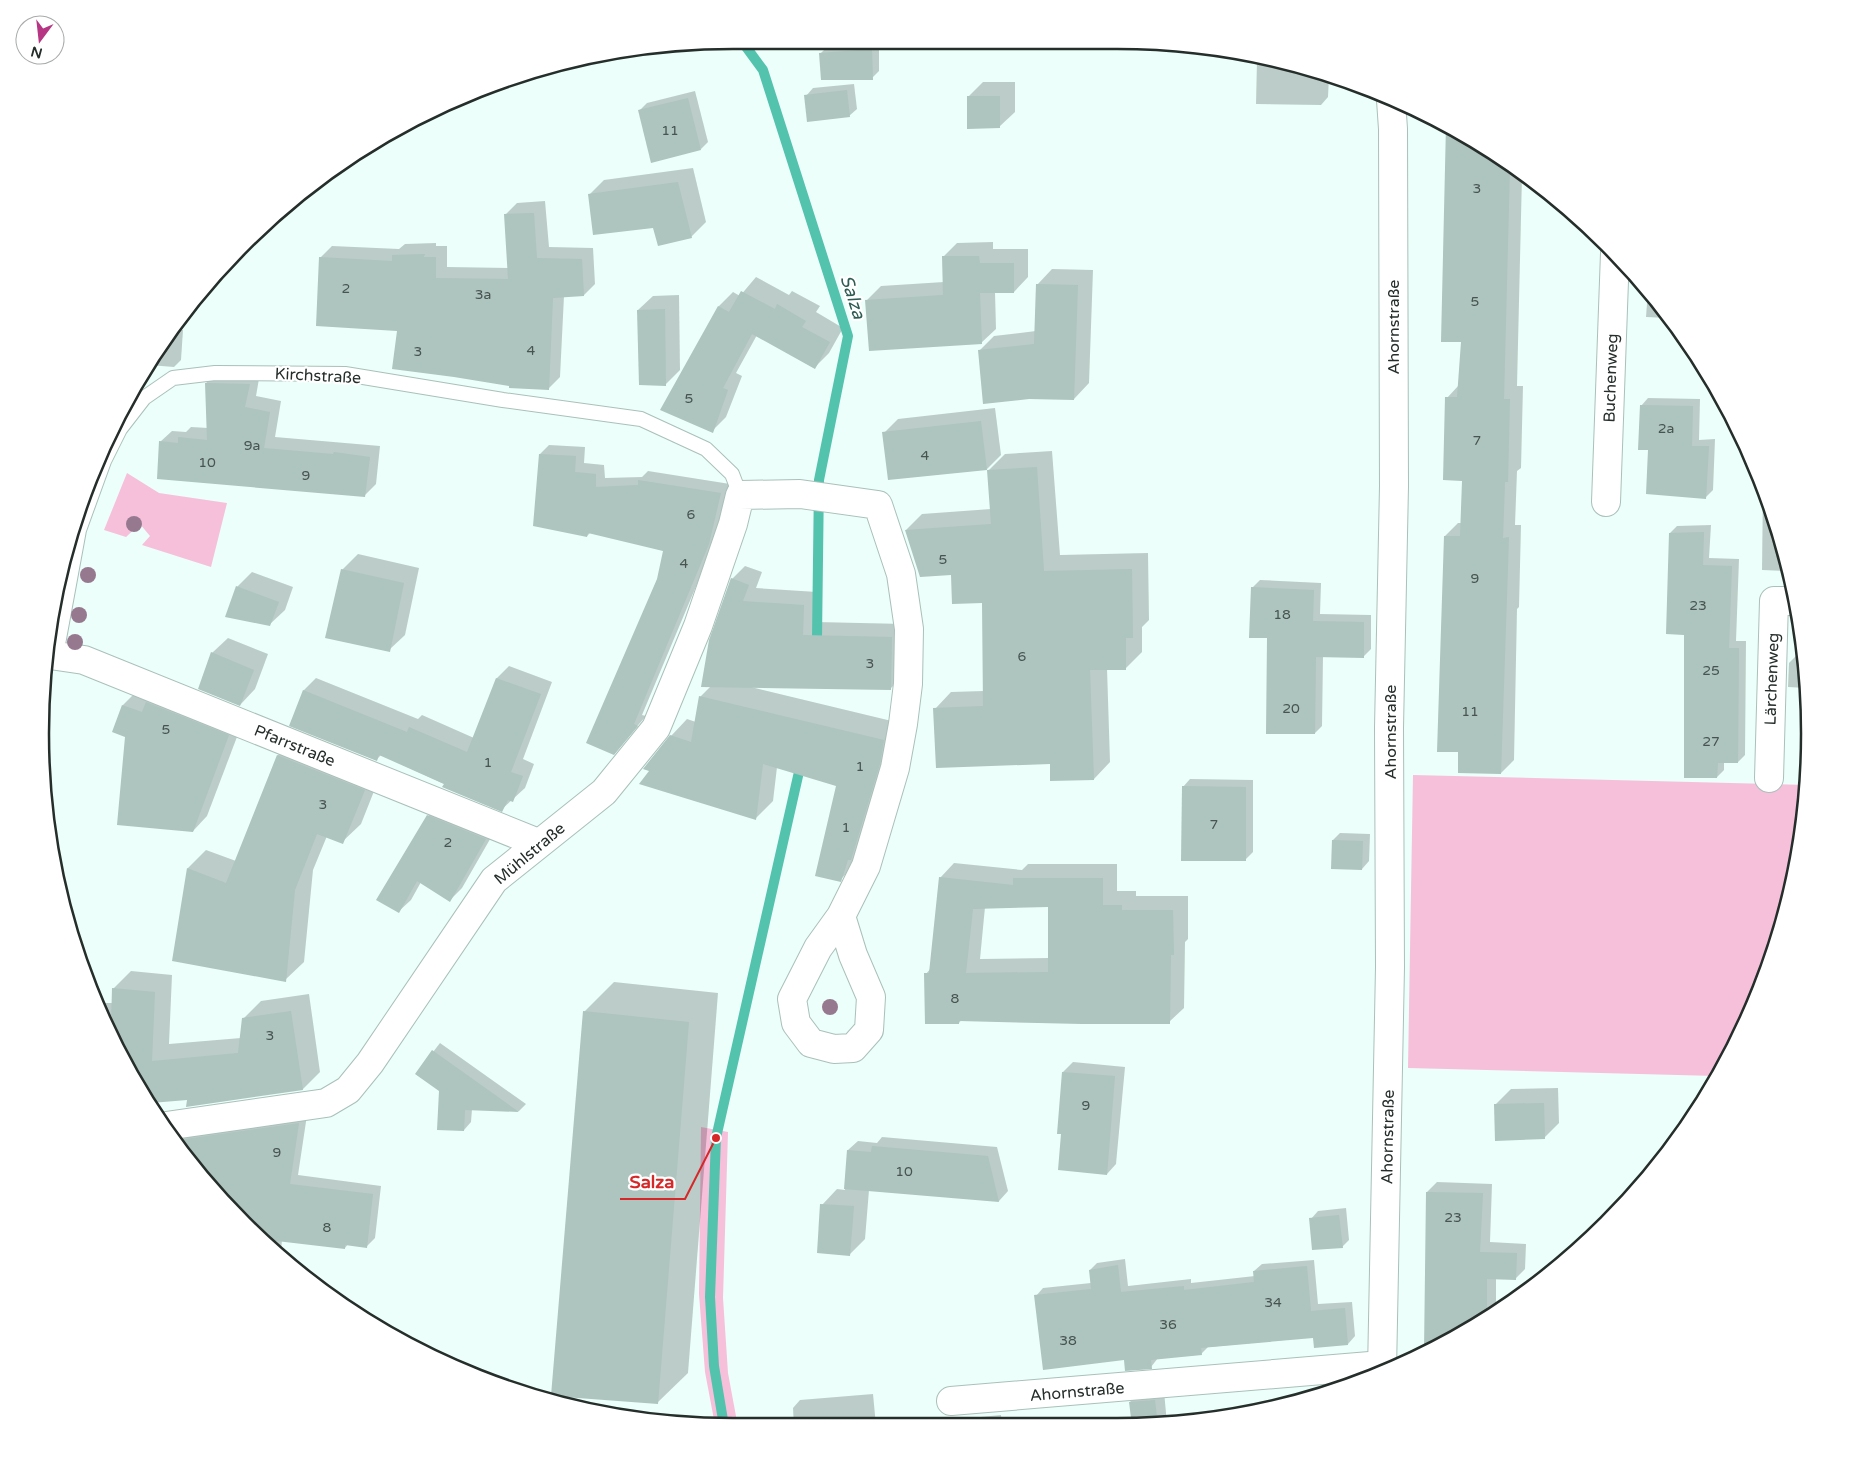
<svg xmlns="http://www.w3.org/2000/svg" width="1850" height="1467" font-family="'Varela Round',sans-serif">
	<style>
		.green { fill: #f6c0db }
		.shadow { fill: #0003; fill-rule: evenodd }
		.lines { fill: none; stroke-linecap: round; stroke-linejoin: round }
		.stream { stroke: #54c3ae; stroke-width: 10 }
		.building { fill: #aec4be; fill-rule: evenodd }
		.lane-casing { stroke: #aac0ba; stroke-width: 16 }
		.street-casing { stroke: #aac0ba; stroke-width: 30 }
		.lane { stroke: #fff; stroke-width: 14 }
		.street { stroke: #fff; stroke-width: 28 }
		.tree { fill: #97798f }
		.labels { text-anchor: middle; stroke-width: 4.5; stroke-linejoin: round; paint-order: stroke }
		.number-label { font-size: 14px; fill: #475450 }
		.street-label { font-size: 16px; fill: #252e2b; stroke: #fff }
		.water-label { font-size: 18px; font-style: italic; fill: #2d5c52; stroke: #fff }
		.rim { fill: none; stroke: #252e2b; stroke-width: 2.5 }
		.leader { fill: none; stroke: #d62828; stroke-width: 2 }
		.callout-dot { fill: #d62828; stroke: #fff; stroke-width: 2 }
		.callout-label { font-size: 18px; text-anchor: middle; font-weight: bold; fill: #d62828; stroke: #fff; stroke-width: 4.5; stroke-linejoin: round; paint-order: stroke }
	</style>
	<rect width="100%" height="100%" fill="#ecfffa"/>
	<g class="green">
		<polygon points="127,473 159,493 227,503 211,567 142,545 150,536 140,524 126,537 104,530"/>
		<polygon points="1413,775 1808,785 1786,913 1738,1040 1716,1076 1408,1068"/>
		<polygon points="701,1127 728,1132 723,1298 728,1373 738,1427 715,1425 705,1372 699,1294"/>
	</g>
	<g class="shadow">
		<polygon points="879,42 879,71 872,78 820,54 828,46"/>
		<polygon points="1257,60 1333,76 1329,76 1328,97 1321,105 1256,104"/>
		<polygon points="983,82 1015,82 1015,112 999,127 968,97"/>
		<polygon points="854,84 857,109 849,116 806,96 813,88"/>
		<polygon points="695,91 708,142 701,149 639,111 647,103"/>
		<polygon points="1447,126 1463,133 1522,175 1517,386 1523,386 1521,468 1517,471 1515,525 1521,525 1519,607 1517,609 1514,760 1501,773 1459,751 1445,536 1458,523 1462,523 1463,479 1447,398 1459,385 1462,341"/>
		<polygon points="693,168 706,222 691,237 654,226 589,195 604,180"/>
		<polygon points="545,201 549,247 593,248 595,284 584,295 564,296 560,377 548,389 399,329 320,258 332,246 399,249 405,244 436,243 436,246 447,246 447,267 509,268 505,215 517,203"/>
		<polygon points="993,242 993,249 1028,249 1028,277 1014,292 995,292 996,329 981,343 867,300 881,286 944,282 943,257 957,243"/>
		<polygon points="1052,269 1093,270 1089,383 1074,399 979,351 994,336 1036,331 1037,285"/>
		<polygon points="756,277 789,295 792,291 820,306 816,312 843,328 829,353 814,368 757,335 736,373 742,376 726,417 712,431 662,409 719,306 733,292 740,296"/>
		<polygon points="1648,290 1668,318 1646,317"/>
		<polygon points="679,295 680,370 665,385 638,310 653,296"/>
		<polygon points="177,329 183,330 181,360 174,367 149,365"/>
		<polygon points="218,372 260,373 256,396 281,401 275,437 380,446 376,484 365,495 160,442 172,431 186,432 191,427 208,428 206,383"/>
		<polygon points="1648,398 1700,399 1699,440 1715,439 1713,490 1705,498 1649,449 1641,406"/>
		<polygon points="995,408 1001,455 987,469 884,433 898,419"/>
		<polygon points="549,445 585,447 584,463 604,465 605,478 642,477 648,471 730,484 718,534 642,715 646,716 613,754 665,551 591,532 587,536 540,454"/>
		<polygon points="1052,451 1060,555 1148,553 1149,620 1142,627 1142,652 1126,668 1107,668 1110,762 1094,779 1051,780 1051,762 935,709 951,692 984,691 983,601 906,530 922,514 991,509 989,470 1005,454"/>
		<polygon points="1763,489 1773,511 1787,571 1762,570"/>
		<polygon points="79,518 76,556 62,570 64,554"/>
		<polygon points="1711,525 1709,558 1739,559 1736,641 1746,641 1745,755 1738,762 1724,762 1724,770 1717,777 1685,633 1670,533 1677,526"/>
		<polygon points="358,554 419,568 405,635 389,650 342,570"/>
		<polygon points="745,566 762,572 756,588 817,592 816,622 905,624 904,675 890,689 751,687 900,723 857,863 840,880 837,785 777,767 773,801 756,818 651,771 671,736 687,719 696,722 700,697 711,686 732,579"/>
		<polygon points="252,572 293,587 285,610 269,625 237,587"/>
		<polygon points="1260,580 1321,583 1320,614 1371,615 1371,649 1364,656 1323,656 1322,726 1315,733 1269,637 1252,588"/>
		<polygon points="228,638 268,654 255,689 240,705 212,653"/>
		<polygon points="1796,656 1805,656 1806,688 1788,687 1789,663"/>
		<polygon points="509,666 552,682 523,759 534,764 525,788 501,810 381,755 376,760 290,725 304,690 316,678 418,719 422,715 474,738 497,678"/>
		<polygon points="137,691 243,721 207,816 193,831 126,737 123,705"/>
		<polygon points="297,737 382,771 361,824 342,842 327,836 313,870 304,962 285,980 173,960 188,868 206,850 236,861 278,755"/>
		<polygon points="1190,779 1253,780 1253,852 1245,860 1183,787"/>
		<polygon points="440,804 497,827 462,888 450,900 421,882 411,900 399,911 428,816"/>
		<polygon points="1340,833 1370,834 1369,861 1362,869 1333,840"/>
		<path d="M954 863 1022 870 1028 864H1117V891H1136V896H1188V939L1185 942 1184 1008 1169 1022 962 1019 959 1023 926 974 931 968 940 878ZM1050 906 1049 958 980 959 985 907Z"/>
		<polygon points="131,971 172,975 169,1044 241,1038 243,1019 261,1001 309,994 320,1072 303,1089 149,1102 133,1080 101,1003 113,1003 113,989"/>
		<polygon points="614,982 718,993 688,1373 658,1402 584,1012"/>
		<polygon points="440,1043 526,1104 519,1111 472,1109 471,1122 464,1130 440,1090 416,1074"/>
		<polygon points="1073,1062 1125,1067 1116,1164 1107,1174 1063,1133 1063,1072"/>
		<polygon points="1558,1088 1559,1123 1544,1138 1496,1104 1511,1089"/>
		<polygon points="307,1115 298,1175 381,1186 375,1238 366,1247 348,1244 345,1248 282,1240 281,1251 212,1191 179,1144 188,1132"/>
		<polygon points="882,1137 997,1147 1008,1191 999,1201 869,1190 865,1239 850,1254 822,1205 837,1189 845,1190 848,1150 858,1141 877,1143"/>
		<polygon points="1437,1182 1492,1184 1490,1242 1526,1244 1525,1269 1515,1279 1496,1278 1496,1311 1463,1334 1425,1351 1427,1192"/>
		<polygon points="1346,1208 1349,1240 1342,1247 1311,1219 1318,1211"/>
		<polygon points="1125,1259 1128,1286 1191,1279 1191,1283 1255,1276 1254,1271 1262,1264 1314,1260 1318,1304 1352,1302 1355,1336 1348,1344 1314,1337 1208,1347 1201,1354 1158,1358 1151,1367 1125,1359 1036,1296 1043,1288 1091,1283 1090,1270 1097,1263"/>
		<polygon points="1164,1391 1167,1424 1133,1426 1130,1402 1139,1393"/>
		<polygon points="873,1394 876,1426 794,1427 793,1408 800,1400"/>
		<polygon points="1001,1415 1002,1426 944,1426 950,1420"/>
	</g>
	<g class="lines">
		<g class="stream">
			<polyline points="741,40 763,70 848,336 819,480 817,639"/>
			<polyline points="724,1426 714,1366 710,1297 716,1138 801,763"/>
		</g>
	</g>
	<g class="building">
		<polygon points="872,49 873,80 821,80 819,53"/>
		<polygon points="847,90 850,117 807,122 804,95"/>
		<polygon points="967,96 1000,96 1000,128 967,129"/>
		<polygon points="688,98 701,150 651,163 638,110"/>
		<polygon points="1446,125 1463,133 1510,166 1504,399 1510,399 1508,482 1505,482 1503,538 1509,537 1501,774 1458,773 1458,752 1437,752 1444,536 1460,536 1462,481 1443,480 1445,397 1457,397 1461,342 1441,342"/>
		<polygon points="678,182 692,238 658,246 653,228 593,235 588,194"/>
		<polygon points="534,213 537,258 582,259 584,296 553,298 549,390 509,388 509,386 454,377 392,369 397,331 316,326 319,257 392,261 392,255 425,254 424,257 436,257 436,278 508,279 504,214"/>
		<polygon points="942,256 979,256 980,263 1014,263 1014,293 980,293 982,344 869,351 865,300 943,295"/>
		<polygon points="1036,284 1078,285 1074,400 1029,399 983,404 978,350 1034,344"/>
		<polygon points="741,291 775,309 777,304 806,321 802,327 830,342 815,369 752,334 723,388 728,390 713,433 660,410 718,306 729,312"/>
		<polygon points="665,309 666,386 639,385 637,310"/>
		<polygon points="205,383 250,384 245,407 270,412 264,448 333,454 334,452 370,457 365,497 157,479 159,441 178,443 178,437 207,440"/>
		<polygon points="1640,405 1693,406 1692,446 1709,446 1706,499 1646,494 1648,450 1638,450"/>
		<polygon points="981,421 987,470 888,480 882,432"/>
		<polygon points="539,454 576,456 575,472 596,474 596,487 638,485 638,480 721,493 709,544 634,724 638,726 614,755 586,743 657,579 663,551 588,533 587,537 533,526"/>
		<polygon points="1037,467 1044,571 1132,569 1133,638 1126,638 1126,670 1090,670 1094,780 1050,781 1050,764 936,768 933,708 983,706 982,603 952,604 951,575 920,577 905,530 991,524 987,470"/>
		<polygon points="1704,532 1703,565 1732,566 1729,648 1739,648 1738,763 1718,763 1717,778 1684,778 1684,635 1666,634 1669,533"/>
		<polygon points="341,569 404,583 390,652 325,638"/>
		<polygon points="731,578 749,585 743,601 804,605 803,635 892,637 891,690 701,687 709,640"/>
		<polygon points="236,586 279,602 270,626 225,617"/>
		<polygon points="1251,587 1314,590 1313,621 1364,622 1364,658 1316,657 1315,734 1266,734 1267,638 1249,638"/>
		<polygon points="211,652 254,670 240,706 198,689"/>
		<polygon points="496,678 541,694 511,772 523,776 513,802 508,800 502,812 442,787 444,784 379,755 377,761 289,726 303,690 407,732 409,727 467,752"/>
		<polygon points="699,696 884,740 880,764 851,860 848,860 841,882 815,876 836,786 763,764 756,820 639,784 649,771 643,769 670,735 691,742"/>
		<polygon points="146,702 229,735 193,832 117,825 125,737 112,732 122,705 142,712"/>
		<polygon points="277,755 365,790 343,844 317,834 295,890 286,982 172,961 187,868 226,883"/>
		<polygon points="1182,786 1246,787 1246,861 1181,861"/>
		<polygon points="427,815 486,839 450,902 417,881 399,913 376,900"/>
		<polygon points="1332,840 1363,841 1362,870 1331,869"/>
		<path d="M939 877 1013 885V878H1103V905H1122V910H1173L1174 955H1171L1170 1024H1082L959 1021V1024H925L924 973H929ZM1048 907V972L966 973 973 909Z"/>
		<polygon points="112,988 155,992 152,1061 238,1053 242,1018 291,1011 303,1090 186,1107 187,1100 151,1103 151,1105 133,1080 111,1026"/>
		<polygon points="583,1011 689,1022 658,1404 551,1396"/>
		<polygon points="432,1050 519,1112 465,1110 464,1131 437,1130 439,1091 415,1074"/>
		<polygon points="1062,1072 1115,1076 1107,1175 1058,1170 1061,1134 1057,1134"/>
		<polygon points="1544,1103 1545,1139 1495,1141 1494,1104"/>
		<polygon points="299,1123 290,1184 373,1194 367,1248 345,1245 345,1249 268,1240 212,1191 178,1143 178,1140"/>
		<polygon points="872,1146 988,1156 999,1202 844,1189 847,1150 871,1152"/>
		<polygon points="1426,1192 1483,1193 1480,1252 1517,1253 1516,1280 1487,1279 1487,1317 1463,1334 1424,1352"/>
		<polygon points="820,1204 854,1206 850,1256 817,1253"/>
		<polygon points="1339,1215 1343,1248 1312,1250 1309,1218"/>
		<polygon points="1118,1265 1121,1292 1184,1286 1184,1290 1254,1282 1253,1271 1307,1266 1311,1311 1345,1308 1348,1345 1314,1348 1313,1338 1201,1348 1202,1355 1151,1360 1152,1369 1125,1371 1124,1360 1043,1370 1034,1295 1091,1289 1089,1270"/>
		<polygon points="1155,1400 1158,1426 1132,1426 1129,1402"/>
	</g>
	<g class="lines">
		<defs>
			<polyline id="lane" points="56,655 79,530 104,461 120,429 144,398 173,378 215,373 345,374 503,400 641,419 706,449 732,474 740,495"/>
			<g id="street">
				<polyline points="1606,502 1615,253"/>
				<polyline points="50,655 84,660 538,843"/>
				<polyline points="1769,778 1774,601 1794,601"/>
				<polyline points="166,1126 326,1103 348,1090 370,1063 494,880 604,792 656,728 698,626 733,524 740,495 800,494 878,505 901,574 909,629 908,684 903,724 895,768 866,866 841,916 818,948 792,999 796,1023 811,1043 834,1049 853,1048 869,1030 871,997 853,955 841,916"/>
				<polyline points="1382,1371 1390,967 1389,728 1394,486 1393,129 1391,100"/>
				<polyline points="951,1401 1382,1365"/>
			</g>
		</defs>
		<use href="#lane" class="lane-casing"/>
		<use href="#street" class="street-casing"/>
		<use href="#lane" class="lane"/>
		<use href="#street" class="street"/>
	</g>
	<g class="tree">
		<circle cx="134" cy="524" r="8"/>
		<circle cx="88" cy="575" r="8"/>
		<circle cx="79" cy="615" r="8"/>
		<circle cx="75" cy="642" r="8"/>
		<circle cx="830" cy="1007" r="8"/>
	</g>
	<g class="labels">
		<g class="number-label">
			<text x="670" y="135">11</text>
			<text x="1477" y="193">3</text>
			<text x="346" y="293">2</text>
			<text x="483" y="299">3a</text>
			<text x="1475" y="306">5</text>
			<text x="531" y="355">4</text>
			<text x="418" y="356">3</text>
			<text x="689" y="403">5</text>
			<text x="1666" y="433">2a</text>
			<text x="1477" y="445">7</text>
			<text x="252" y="450">9a</text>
			<text x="925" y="460">4</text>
			<text x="207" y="467">10</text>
			<text x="306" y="480">9</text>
			<text x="691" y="519">6</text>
			<text x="943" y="564">5</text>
			<text x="684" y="568">4</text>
			<text x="1475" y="583">9</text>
			<text x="1698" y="610">23</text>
			<text x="1282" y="619">18</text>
			<text x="1022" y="661">6</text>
			<text x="870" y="668">3</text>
			<text x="1711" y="675">25</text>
			<text x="1291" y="713">20</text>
			<text x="1470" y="716">11</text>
			<text x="166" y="734">5</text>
			<text x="1711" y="746">27</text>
			<text x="488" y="767">1</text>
			<text x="860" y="771">1</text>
			<text x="323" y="809">3</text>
			<text x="1214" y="829">7</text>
			<text x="846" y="832">1</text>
			<text x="448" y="847">2</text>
			<text x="955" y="1003">8</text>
			<text x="270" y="1040">3</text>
			<text x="1086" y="1110">9</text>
			<text x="277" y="1157">9</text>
			<text x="904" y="1176">10</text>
			<text x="1453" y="1222">23</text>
			<text x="327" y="1232">8</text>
			<text x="1273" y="1307">34</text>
			<text x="1168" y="1329">36</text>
			<text x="1068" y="1345">38</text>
		</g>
		<g class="street-label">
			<text transform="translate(1393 327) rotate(-90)" y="6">Ahornstraße</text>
			<text transform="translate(318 375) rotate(3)" y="6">Kirchstraße</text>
			<text transform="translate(1610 378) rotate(-88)" y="6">Buchenweg</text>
			<text transform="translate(1771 679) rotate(-88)" y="6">Lärchenweg</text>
			<text transform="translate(1390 732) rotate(-90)" y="6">Ahornstraße</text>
			<text transform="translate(295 745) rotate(22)" y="6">Pfarrstraße</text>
			<text transform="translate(529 853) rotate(-40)" y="6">Mühlstraße</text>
			<text transform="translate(1387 1137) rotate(-89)" y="6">Ahornstraße</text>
			<text transform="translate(1077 1391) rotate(-5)" y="6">Ahornstraße</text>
		</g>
		<g class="water-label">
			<text transform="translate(853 297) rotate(72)" y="6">Salza</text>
		</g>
	</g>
	<path d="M0 0H1850V1467H0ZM733 49H1117A684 684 0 0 1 1801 733V734A684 684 0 0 1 1117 1418H733A684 684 0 0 1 49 734V733A684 684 0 0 1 733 49Z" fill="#fff" fill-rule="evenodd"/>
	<path class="rim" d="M733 49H1117A684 684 0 0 1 1801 733V734A684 684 0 0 1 1117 1418H733A684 684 0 0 1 49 734V733A684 684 0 0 1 733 49Z"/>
	<path class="leader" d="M716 1138L685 1199H620"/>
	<circle class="callout-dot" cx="716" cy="1138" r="5"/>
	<g class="callout-label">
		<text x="652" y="1188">Salza</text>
	</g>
	<g transform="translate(40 40) rotate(195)"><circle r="24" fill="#ffffff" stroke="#a8abaa"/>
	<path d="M0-4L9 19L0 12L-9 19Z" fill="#b63683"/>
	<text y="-8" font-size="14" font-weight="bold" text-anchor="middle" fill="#252e2b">N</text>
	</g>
</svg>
